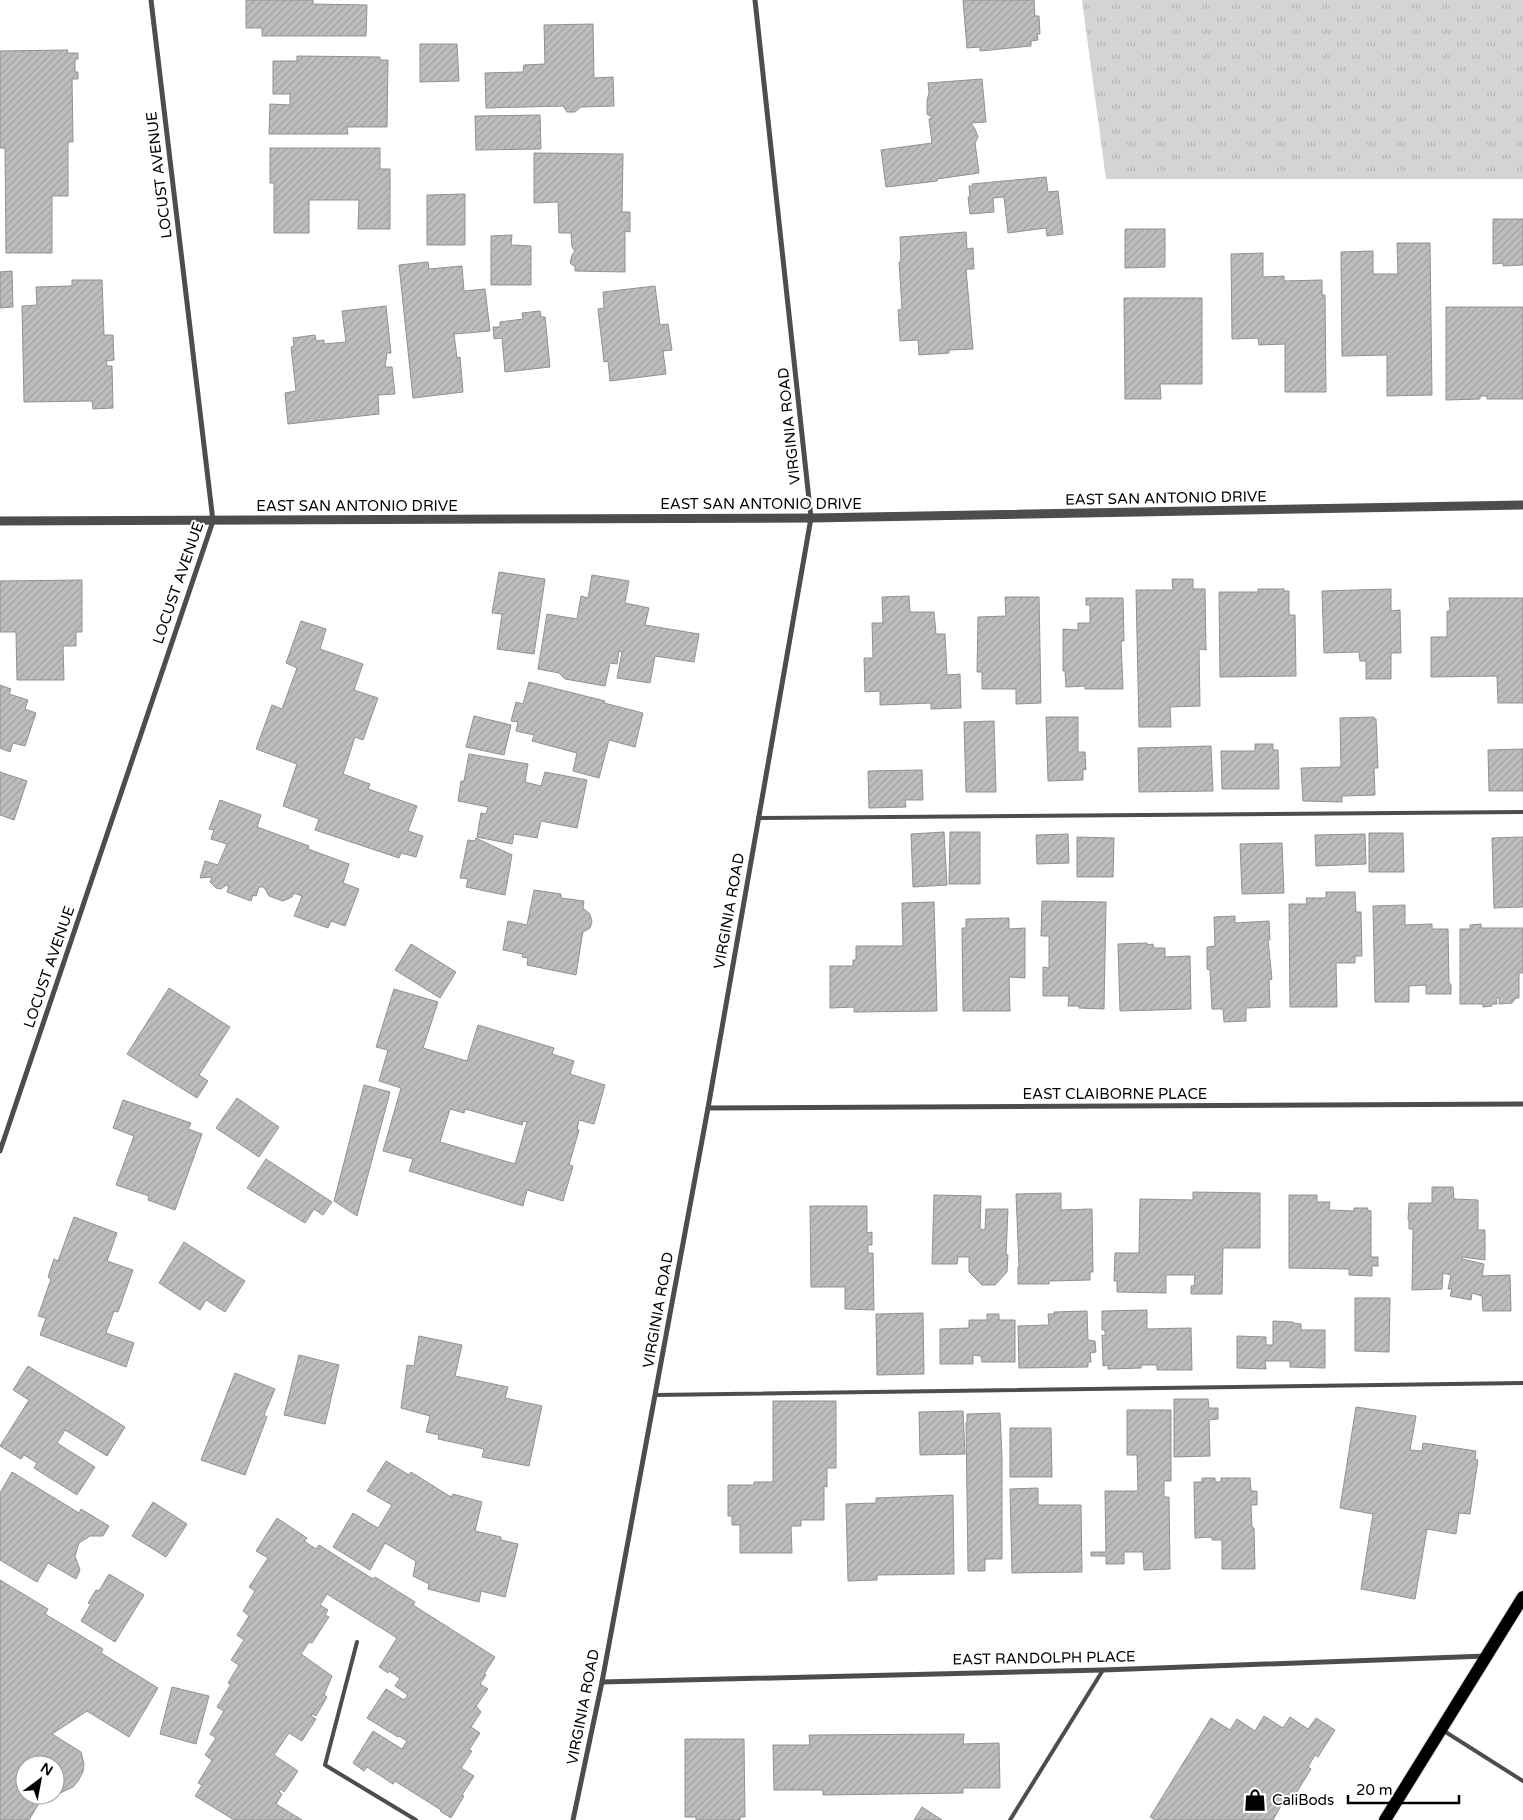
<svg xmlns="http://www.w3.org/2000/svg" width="1523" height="1820" font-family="'Varela Round',sans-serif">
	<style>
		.grass { fill: url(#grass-tufts) }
		.building { fill: url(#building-hatch); stroke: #919191; fill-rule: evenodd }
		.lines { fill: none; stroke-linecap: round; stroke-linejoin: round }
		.primary-casing { stroke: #dbdbdb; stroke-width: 14 }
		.service { stroke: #4d4d4d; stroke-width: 4 }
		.minor { stroke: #4d4d4d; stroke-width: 5 }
		.tertiary { stroke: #4d4d4d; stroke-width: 9 }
		.primary { stroke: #000; stroke-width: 12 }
		.labels { text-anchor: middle; stroke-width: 4; stroke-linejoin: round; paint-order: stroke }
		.street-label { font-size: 15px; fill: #000; stroke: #fff }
		.poi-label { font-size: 15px; fill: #000; stroke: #fff; text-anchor: start }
	</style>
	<defs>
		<pattern id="grass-tufts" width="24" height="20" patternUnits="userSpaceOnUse" patternTransform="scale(1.25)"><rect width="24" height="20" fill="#d4d4d4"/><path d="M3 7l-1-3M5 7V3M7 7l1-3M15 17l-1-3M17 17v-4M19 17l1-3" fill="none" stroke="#b4b4b4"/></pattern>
		<pattern id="building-hatch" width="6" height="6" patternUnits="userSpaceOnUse" patternTransform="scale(1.25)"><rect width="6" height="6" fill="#bdbdbd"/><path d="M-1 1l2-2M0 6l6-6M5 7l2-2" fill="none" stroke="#a1a1a1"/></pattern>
	</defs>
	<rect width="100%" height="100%" fill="#fff"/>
	<polygon class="grass" points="1082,0 1523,0 1523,179 1106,179"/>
	<g class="building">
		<polygon points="246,0 313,0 313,4 367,5 366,36 262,36 262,28 246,28"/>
		<polygon points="963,0 1034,0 1035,16 1039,16 1040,34 1037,34 1038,40 1031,41 1031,46 980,51 980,47 967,48"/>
		<polygon points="593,24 594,78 613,77 614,106 581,107 575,112 567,112 563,106 486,108 485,73 523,72 524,65 545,64 544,25"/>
		<polygon points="420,44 457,44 459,81 420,82"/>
		<polygon points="68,50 67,53 78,53 78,59 75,59 75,72 78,72 78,79 72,79 73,142 68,142 68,196 52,196 52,253 6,253 5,148 0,148 0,51"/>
		<polygon points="297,56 380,57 380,60 388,60 387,127 347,127 348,134 269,134 270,104 290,105 290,94 273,94 273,61 297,61"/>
		<polygon points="982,79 986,122 971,123 975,129 978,137 975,143 979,173 937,179 937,181 886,187 881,150 932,143 929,119 933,118 927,114 927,101 929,92 928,83"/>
		<polygon points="540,115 541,149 476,150 475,116"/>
		<polygon points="270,148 380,148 380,169 390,169 390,229 358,229 359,200 309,200 309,233 274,233 274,183 270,183"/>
		<polygon points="534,153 623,154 622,212 630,212 630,232 625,231 625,272 575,271 575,267 570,263 572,255 575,251 572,247 571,233 559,233 558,202 534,203"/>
		<polygon points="1046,177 1048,192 1058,191 1063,234 1047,236 1046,228 1008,233 1004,197 993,198 994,212 970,214 968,197 970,197 969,186 973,186 972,184"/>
		<polygon points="465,194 465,245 427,245 427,195"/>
		<polygon points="1493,219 1523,219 1523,265 1503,266 1503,263 1493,264"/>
		<polygon points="1125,229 1165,229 1165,267 1125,268"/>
		<polygon points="966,232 967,249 973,248 974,269 966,269 973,349 949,350 949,353 919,355 918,340 900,341 898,310 902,309 899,262 901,262 900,237"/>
		<polygon points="512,235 511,245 531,246 531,285 491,285 491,236"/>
		<polygon points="1397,243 1430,243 1432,395 1387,396 1387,355 1342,356 1341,252 1373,251 1373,274 1398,274"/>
		<polygon points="1263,253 1263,277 1284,276 1284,281 1322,280 1322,295 1325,295 1326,392 1285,392 1285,344 1259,345 1258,338 1232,339 1231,254"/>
		<polygon points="428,262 429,269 462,266 464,291 485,289 490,331 454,334 457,358 460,357 463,392 413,398 399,265"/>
		<polygon points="12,271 13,307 0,308 0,272"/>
		<polygon points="72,280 102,280 104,335 113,335 114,360 106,361 107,366 112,366 113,408 93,409 92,401 24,402 22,306 37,305 36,287 72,286"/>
		<polygon points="655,286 660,325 668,324 672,350 663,351 666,374 610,381 608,361 604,362 598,309 604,308 603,292"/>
		<polygon points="1124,298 1202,298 1202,384 1160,384 1161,399 1125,399"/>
		<polygon points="386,306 391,353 387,353 385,367 392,367 395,394 378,395 379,414 288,424 285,393 296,391 291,347 294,346 293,338 315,335 316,341 324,340 324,344 346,342 342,311"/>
		<polygon points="1446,307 1523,307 1523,399 1487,399 1487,396 1480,396 1480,399 1446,400"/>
		<polygon points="540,311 541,317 545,317 550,367 505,372 502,338 494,339 493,327 500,327 500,322 523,319 522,313"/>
		<polygon points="499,572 545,579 534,654 497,649 502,614 492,613"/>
		<polygon points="592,575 629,581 625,603 649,608 645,625 699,634 694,662 655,656 650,683 617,678 622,652 619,651 617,664 610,663 605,686 565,679 559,673 538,669 547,614 577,619 581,596 588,598"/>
		<polygon points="1172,579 1193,579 1193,589 1205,589 1206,650 1199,649 1200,706 1170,707 1171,727 1139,727 1136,590 1173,590"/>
		<polygon points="82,580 82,632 76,632 76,646 63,646 64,680 17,680 16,632 0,632 0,581"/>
		<polygon points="1258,589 1284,589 1284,591 1289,591 1289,615 1295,615 1296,676 1220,677 1219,592 1258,592"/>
		<polygon points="1391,589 1391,611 1400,610 1401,653 1391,653 1391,679 1366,679 1366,661 1360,661 1359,652 1324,653 1322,591"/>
		<polygon points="909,596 910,612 934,612 936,634 945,634 947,675 960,674 961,708 931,709 931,703 880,705 880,691 865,692 864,658 873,658 872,623 883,623 882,597"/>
		<polygon points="1005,597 1039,597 1041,703 1016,704 1016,689 982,689 982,672 977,672 978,617 1006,616"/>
		<polygon points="1086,598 1123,598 1124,641 1121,641 1123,689 1085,689 1085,686 1066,687 1065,671 1063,671 1063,629 1078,630 1078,623 1090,623 1090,605 1086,605"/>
		<polygon points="1449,598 1523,598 1523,703 1498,703 1497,676 1431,677 1431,637 1447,637 1447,611 1450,611"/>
		<polygon points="301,621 326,629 320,649 363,664 354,690 378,698 363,740 355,737 343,774 370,784 368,789 417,806 408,831 423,836 416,857 401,853 399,858 315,830 319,819 283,806 297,764 256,749 272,705 282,709 297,668 286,663"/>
		<polygon points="529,682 605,701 604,703 643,713 635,747 609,740 599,778 573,771 577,753 532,741 534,735 516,731 518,722 511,721 516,702 523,704"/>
		<polygon points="0,685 11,689 9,694 28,700 25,709 36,713 25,746 13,743 10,752 0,748"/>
		<polygon points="474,716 511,725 504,755 466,747"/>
		<polygon points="1046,717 1078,717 1078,752 1085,752 1086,770 1083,769 1083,780 1048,781"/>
		<polygon points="1374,717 1374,719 1376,719 1378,768 1374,768 1375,795 1342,796 1342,802 1303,801 1301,768 1341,767 1340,718"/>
		<polygon points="994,721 996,792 966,792 964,722"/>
		<polygon points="1255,744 1273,744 1273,750 1278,750 1279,789 1222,789 1221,751 1255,751"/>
		<polygon points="1211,746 1213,791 1139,792 1138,748"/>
		<polygon points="1523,749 1523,791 1489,791 1488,750"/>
		<polygon points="469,754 528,764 525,782 541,786 545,772 587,780 577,828 541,821 537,838 514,834 512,844 477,837 481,813 486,814 488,807 458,801 461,781 464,781"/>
		<polygon points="922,770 923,800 905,800 906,807 869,808 868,771"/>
		<polygon points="0,772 27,781 14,820 0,815"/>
		<polygon points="220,800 261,815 257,827 309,846 308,849 349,864 343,883 359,889 345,926 331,921 328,928 294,916 302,896 294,893 292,897 283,901 269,896 264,887 259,887 256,896 253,895 251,901 227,892 229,886 226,885 221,889 216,888 210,882 212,877 200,878 205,861 218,865 227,844 211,839 214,830 209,829"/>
		<polygon points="944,832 947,885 913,887 911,834"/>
		<polygon points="950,832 980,832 980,884 949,884"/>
		<polygon points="1369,833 1403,833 1404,872 1369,872"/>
		<polygon points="1068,834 1069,863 1037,864 1036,835"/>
		<polygon points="1365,834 1366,864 1316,866 1315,835"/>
		<polygon points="1077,837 1114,838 1113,877 1077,877"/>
		<polygon points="1523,837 1523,907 1494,908 1492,838"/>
		<polygon points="476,838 512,855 505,895 466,887 468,879 460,878 468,840 475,841"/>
		<polygon points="1282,843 1284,893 1242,894 1240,844"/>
		<polygon points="534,890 561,894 561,898 584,901 583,908 590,914 592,922 590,928 583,932 582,937 576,975 527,965 528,958 522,957 523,954 503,950 508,921 527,925"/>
		<polygon points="1326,892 1355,892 1356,912 1361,912 1362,956 1355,956 1355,963 1336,963 1337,1007 1290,1007 1289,904 1307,904 1306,898 1326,898"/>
		<polygon points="1042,901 1106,902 1104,1009 1079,1008 1079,1006 1068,1006 1069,996 1043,996 1043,967 1049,968 1049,936 1041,936"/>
		<polygon points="934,902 937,1011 854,1012 854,1007 830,1008 830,966 853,966 853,960 856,960 856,946 903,946 902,903"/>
		<polygon points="1405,905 1405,925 1432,924 1432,929 1448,929 1449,984 1451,984 1451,994 1426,994 1426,985 1409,986 1409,1002 1375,1002 1373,906"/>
		<polygon points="1235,916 1235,923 1269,921 1270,940 1268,940 1272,979 1269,980 1270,1007 1246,1008 1246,1021 1224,1022 1223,1009 1212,1009 1210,970 1207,969 1207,947 1215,946 1214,917"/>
		<polygon points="1009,918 1009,929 1025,928 1025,978 1009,977 1010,1011 963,1011 962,928 966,928 966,919"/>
		<polygon points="1481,924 1481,928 1523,928 1523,973 1519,973 1519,998 1516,998 1512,1003 1499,1004 1499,998 1496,998 1497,1004 1491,1004 1492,1006 1483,1007 1483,1004 1460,1004 1460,929 1470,929 1470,925"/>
		<polygon points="1147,943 1147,945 1153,944 1154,948 1165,948 1165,957 1190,956 1191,1009 1120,1011 1118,944"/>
		<polygon points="411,944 456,972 440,998 395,970"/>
		<polygon points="169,988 230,1027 199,1075 208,1081 197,1098 127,1054"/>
		<path d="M394 989 438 1002 423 1048 467 1061 478 1025 554 1048 552 1054 574 1061 570 1074 605 1085 594 1124 579 1120 577 1130H579L569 1165 573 1166 563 1201 527 1190 523 1206 409 1171 413 1159 383 1151 401 1088 379 1081 388 1050 376 1047ZM450 1109 464 1113 465 1109 522 1125 523 1121 527 1122 515 1164 440 1142Z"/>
		<polygon points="364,1085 390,1092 357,1216 334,1201"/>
		<polygon points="237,1098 279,1127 259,1157 216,1128"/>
		<polygon points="123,1100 191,1123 188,1129 202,1134 175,1210 148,1200 149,1196 116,1185 134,1136 113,1128"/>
		<polygon points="266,1159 332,1202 323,1215 314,1209 305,1223 247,1188"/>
		<polygon points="1432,1187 1453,1187 1454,1199 1478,1200 1478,1230 1485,1230 1485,1260 1462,1257 1462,1259 1484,1264 1482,1276 1510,1275 1511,1311 1483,1311 1482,1296 1472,1293 1471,1300 1450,1296 1452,1289 1448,1289 1451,1275 1443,1273 1442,1289 1412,1290 1413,1229 1409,1229 1409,1220 1408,1220 1409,1203 1432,1203"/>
		<polygon points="1193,1192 1260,1193 1260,1248 1223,1248 1222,1294 1191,1294 1191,1286 1194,1286 1195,1275 1166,1275 1166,1293 1117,1292 1117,1281 1114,1281 1115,1253 1139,1253 1140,1199 1193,1200"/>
		<polygon points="1061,1193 1061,1210 1092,1209 1093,1272 1090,1272 1090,1280 1049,1281 1049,1284 1018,1284 1018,1267 1019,1267 1016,1194"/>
		<polygon points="934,1195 981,1196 980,1229 985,1230 986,1209 1008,1209 1006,1255 1008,1255 1007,1272 995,1285 982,1285 969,1272 969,1257 958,1257 957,1264 932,1264"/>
		<polygon points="1289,1195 1317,1195 1317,1202 1330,1202 1329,1210 1354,1211 1354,1208 1368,1208 1367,1210 1371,1211 1371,1257 1378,1257 1378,1266 1372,1266 1372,1276 1349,1275 1349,1269 1289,1268"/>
		<polygon points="810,1206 867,1206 867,1233 872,1232 872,1245 868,1245 868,1253 873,1253 874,1310 845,1309 845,1287 811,1287"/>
		<polygon points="74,1217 117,1233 107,1261 133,1270 118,1312 114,1311 106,1333 134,1343 126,1367 40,1335 46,1318 38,1316 51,1279 48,1277 54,1259 58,1261"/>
		<polygon points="184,1242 245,1281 225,1312 206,1300 200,1310 159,1283"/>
		<polygon points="1355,1298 1390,1298 1389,1352 1355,1351"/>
		<polygon points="1147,1310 1147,1329 1191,1328 1192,1370 1157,1370 1157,1365 1141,1365 1141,1368 1108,1369 1108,1365 1103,1366 1102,1335 1105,1336 1105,1330 1102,1330 1102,1311"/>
		<polygon points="1087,1311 1088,1340 1095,1341 1096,1352 1090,1353 1091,1362 1088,1362 1088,1367 1019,1368 1018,1326 1049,1325 1048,1314 1054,1314 1054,1312"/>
		<polygon points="923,1313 924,1374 877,1375 876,1314"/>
		<polygon points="987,1314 999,1314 999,1320 1015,1320 1015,1362 982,1362 981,1356 973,1355 973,1364 940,1364 940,1329 969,1328 969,1320 987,1320"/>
		<polygon points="1273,1321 1293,1322 1293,1323 1301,1324 1301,1330 1325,1330 1325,1368 1290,1367 1290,1361 1265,1361 1266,1369 1237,1368 1237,1336 1266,1337 1266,1345 1273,1345"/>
		<polygon points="419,1336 462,1345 455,1376 508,1387 505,1398 542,1406 529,1466 482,1457 484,1449 438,1439 439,1435 426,1432 430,1416 401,1408 407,1365 414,1366"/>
		<polygon points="299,1355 339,1365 325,1424 284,1415"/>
		<polygon points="28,1366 125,1427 107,1456 65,1430 57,1443 95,1467 77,1495 34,1468 37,1463 24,1455 21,1459 0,1446 29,1400 13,1390"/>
		<polygon points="235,1373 275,1389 264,1415 267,1417 245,1475 201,1460"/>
		<polygon points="1174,1399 1208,1399 1209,1408 1218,1408 1218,1419 1209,1420 1210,1456 1174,1457"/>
		<polygon points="773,1401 836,1401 836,1468 827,1468 827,1487 824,1486 824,1520 801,1520 801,1526 791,1526 792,1553 740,1553 740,1525 732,1525 732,1516 728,1516 728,1485 754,1485 754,1482 773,1482"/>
		<polygon points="1356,1407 1416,1416 1410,1450 1422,1451 1423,1443 1476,1451 1475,1459 1478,1460 1470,1514 1459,1513 1456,1534 1427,1529 1415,1599 1361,1589 1373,1514 1340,1508"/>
		<polygon points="1127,1410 1171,1410 1171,1481 1164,1481 1164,1497 1169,1497 1170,1569 1144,1570 1143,1552 1124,1552 1124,1564 1106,1564 1106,1556 1091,1556 1091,1552 1106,1552 1105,1491 1138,1491 1137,1455 1127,1455"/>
		<polygon points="963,1411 965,1454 920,1455 919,1412"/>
		<polygon points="1000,1413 1002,1458 1002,1559 985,1559 985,1571 968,1571 966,1423 967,1422 967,1414"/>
		<polygon points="1010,1428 1051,1428 1052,1477 1010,1477"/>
		<polygon points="386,1461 409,1475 411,1472 451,1497 453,1494 482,1502 475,1531 501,1537 501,1540 518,1544 505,1597 481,1591 479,1602 428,1589 429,1584 413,1576 416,1561 385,1543 370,1570 333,1547 353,1513 378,1528 392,1505 367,1491"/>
		<polygon points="12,1472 79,1513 81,1509 109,1526 103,1536 90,1536 79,1543 75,1556 80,1570 76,1579 48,1563 37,1582 0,1560 0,1493"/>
		<polygon points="1202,1478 1215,1478 1215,1482 1221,1482 1221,1478 1250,1478 1251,1491 1257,1491 1257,1505 1251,1505 1252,1527 1254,1528 1255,1569 1222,1569 1222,1540 1212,1540 1212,1537 1195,1538 1194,1482 1202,1482"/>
		<polygon points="1038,1488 1038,1505 1081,1505 1082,1572 1012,1573 1010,1489"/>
		<polygon points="953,1495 954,1574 877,1575 877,1580 848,1581 846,1504 876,1503 876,1498"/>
		<polygon points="153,1502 187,1524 166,1557 132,1536"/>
		<polygon points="277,1518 307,1538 304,1541 316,1549 319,1545 373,1579 375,1577 415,1602 413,1605 495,1657 484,1674 486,1675 480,1684 488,1689 476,1706 481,1712 471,1727 480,1733 469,1750 472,1751 461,1768 474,1776 462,1795 464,1796 451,1818 440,1811 441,1810 395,1781 393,1784 367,1767 364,1771 353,1763 373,1731 402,1749 407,1741 399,1736 398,1737 367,1718 386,1689 404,1700 408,1695 395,1686 400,1678 389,1671 388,1673 379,1667 397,1638 327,1594 320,1605 328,1610 325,1615 329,1617 312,1643 309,1642 301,1654 332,1676 324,1695 327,1697 316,1716 312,1714 311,1716 316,1719 302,1741 289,1733 274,1755 298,1771 284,1792 281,1789 279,1792 282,1794 276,1804 302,1820 234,1820 195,1796 202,1785 198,1783 212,1760 205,1755 216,1738 210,1734 224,1711 217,1707 231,1684 228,1683 239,1665 231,1660 244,1640 237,1635 249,1616 243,1611 255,1591 249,1587 268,1558 256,1551"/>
		<polygon points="109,1574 144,1595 115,1642 81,1621 91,1604 88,1603 96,1590 99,1591"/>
		<polygon points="0,1580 48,1609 45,1614 103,1649 101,1653 158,1688 129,1737 87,1711 52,1734 81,1752 84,1764 83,1772 78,1781 73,1787 58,1794 55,1791 55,1765 25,1765 25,1795 44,1795 29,1820 0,1820"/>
		<polygon points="172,1687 209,1696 196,1744 160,1734"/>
		<polygon points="1264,1716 1283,1728 1290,1717 1308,1729 1316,1718 1335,1730 1318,1757 1315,1755 1308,1767 1311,1769 1295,1795 1292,1793 1285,1805 1282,1804 1273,1820 1155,1820 1150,1817 1211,1718 1230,1730 1237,1719 1255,1731"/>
		<polygon points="964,1734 963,1744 999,1743 1000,1788 963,1788 963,1793 823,1795 823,1790 774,1790 773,1745 810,1745 809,1735"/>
		<polygon points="685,1739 744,1739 745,1817 740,1817 740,1820 696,1820 696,1817 685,1817"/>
		<polygon points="922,1807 942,1820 914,1820"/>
	</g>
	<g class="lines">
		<defs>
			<polyline id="primary" points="1385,1820 1523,1597"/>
		</defs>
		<use href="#primary" class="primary-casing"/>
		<g class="service">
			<polyline points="758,818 1523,812"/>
			<polyline points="655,1395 1523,1383"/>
			<polyline points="357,1642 325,1765 416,1820"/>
			<polyline points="1444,1731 1523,1781"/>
			<polyline points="1010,1820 1103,1670"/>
		</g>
		<g class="minor">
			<polyline points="708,1108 1523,1104"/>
			<polyline points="0,1151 213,521 151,0"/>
			<polyline points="602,1682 1103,1670 1486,1656"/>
			<polyline points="573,1820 602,1682 708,1108 811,518 755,0"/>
		</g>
		<polyline class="tertiary" points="0,521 811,518 1523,505"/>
		<use href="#primary" class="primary"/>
	</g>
	<defs>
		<symbol id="shop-bare" viewBox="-9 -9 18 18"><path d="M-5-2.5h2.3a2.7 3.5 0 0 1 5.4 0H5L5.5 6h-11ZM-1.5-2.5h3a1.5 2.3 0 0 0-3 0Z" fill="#000" stroke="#fff" stroke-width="2.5" paint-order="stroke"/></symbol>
	</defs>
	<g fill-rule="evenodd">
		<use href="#shop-bare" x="1239" y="1784" width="32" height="32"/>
	</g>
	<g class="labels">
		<g class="street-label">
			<text transform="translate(159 175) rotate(-97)" y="5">LOCUST AVENUE</text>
			<text transform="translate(789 426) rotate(-96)" y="5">VIRGINIA ROAD</text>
			<text transform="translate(1166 498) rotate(-1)" y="5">EAST SAN ANTONIO DRIVE</text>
			<text x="761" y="509">EAST SAN ANTONIO DRIVE</text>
			<text x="357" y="511">EAST SAN ANTONIO DRIVE</text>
			<text transform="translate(178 583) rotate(-71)" y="5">LOCUST AVENUE</text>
			<text transform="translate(729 911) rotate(-80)" y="5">VIRGINIA ROAD</text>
			<text transform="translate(49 967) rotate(-71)" y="5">LOCUST AVENUE</text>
			<text x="1115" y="1099">EAST CLAIBORNE PLACE</text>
			<text transform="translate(658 1310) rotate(-80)" y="5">VIRGINIA ROAD</text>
			<text transform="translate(1044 1658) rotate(-1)" y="5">EAST RANDOLPH PLACE</text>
			<text transform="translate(583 1707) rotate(-79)" y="5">VIRGINIA ROAD</text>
		</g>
		<g class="poi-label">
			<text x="1272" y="1805">CaliBods</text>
		</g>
	</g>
	<g transform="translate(40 1780) rotate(32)"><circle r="24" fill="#ffffff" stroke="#999999"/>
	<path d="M0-4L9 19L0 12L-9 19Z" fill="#000000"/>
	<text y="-8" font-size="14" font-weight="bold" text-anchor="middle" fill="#000000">N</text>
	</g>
	<path d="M1348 1795v8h111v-8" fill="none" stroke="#000000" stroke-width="2.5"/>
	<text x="1356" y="1795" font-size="15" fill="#000000" stroke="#ffffff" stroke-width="4" paint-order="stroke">20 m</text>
</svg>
